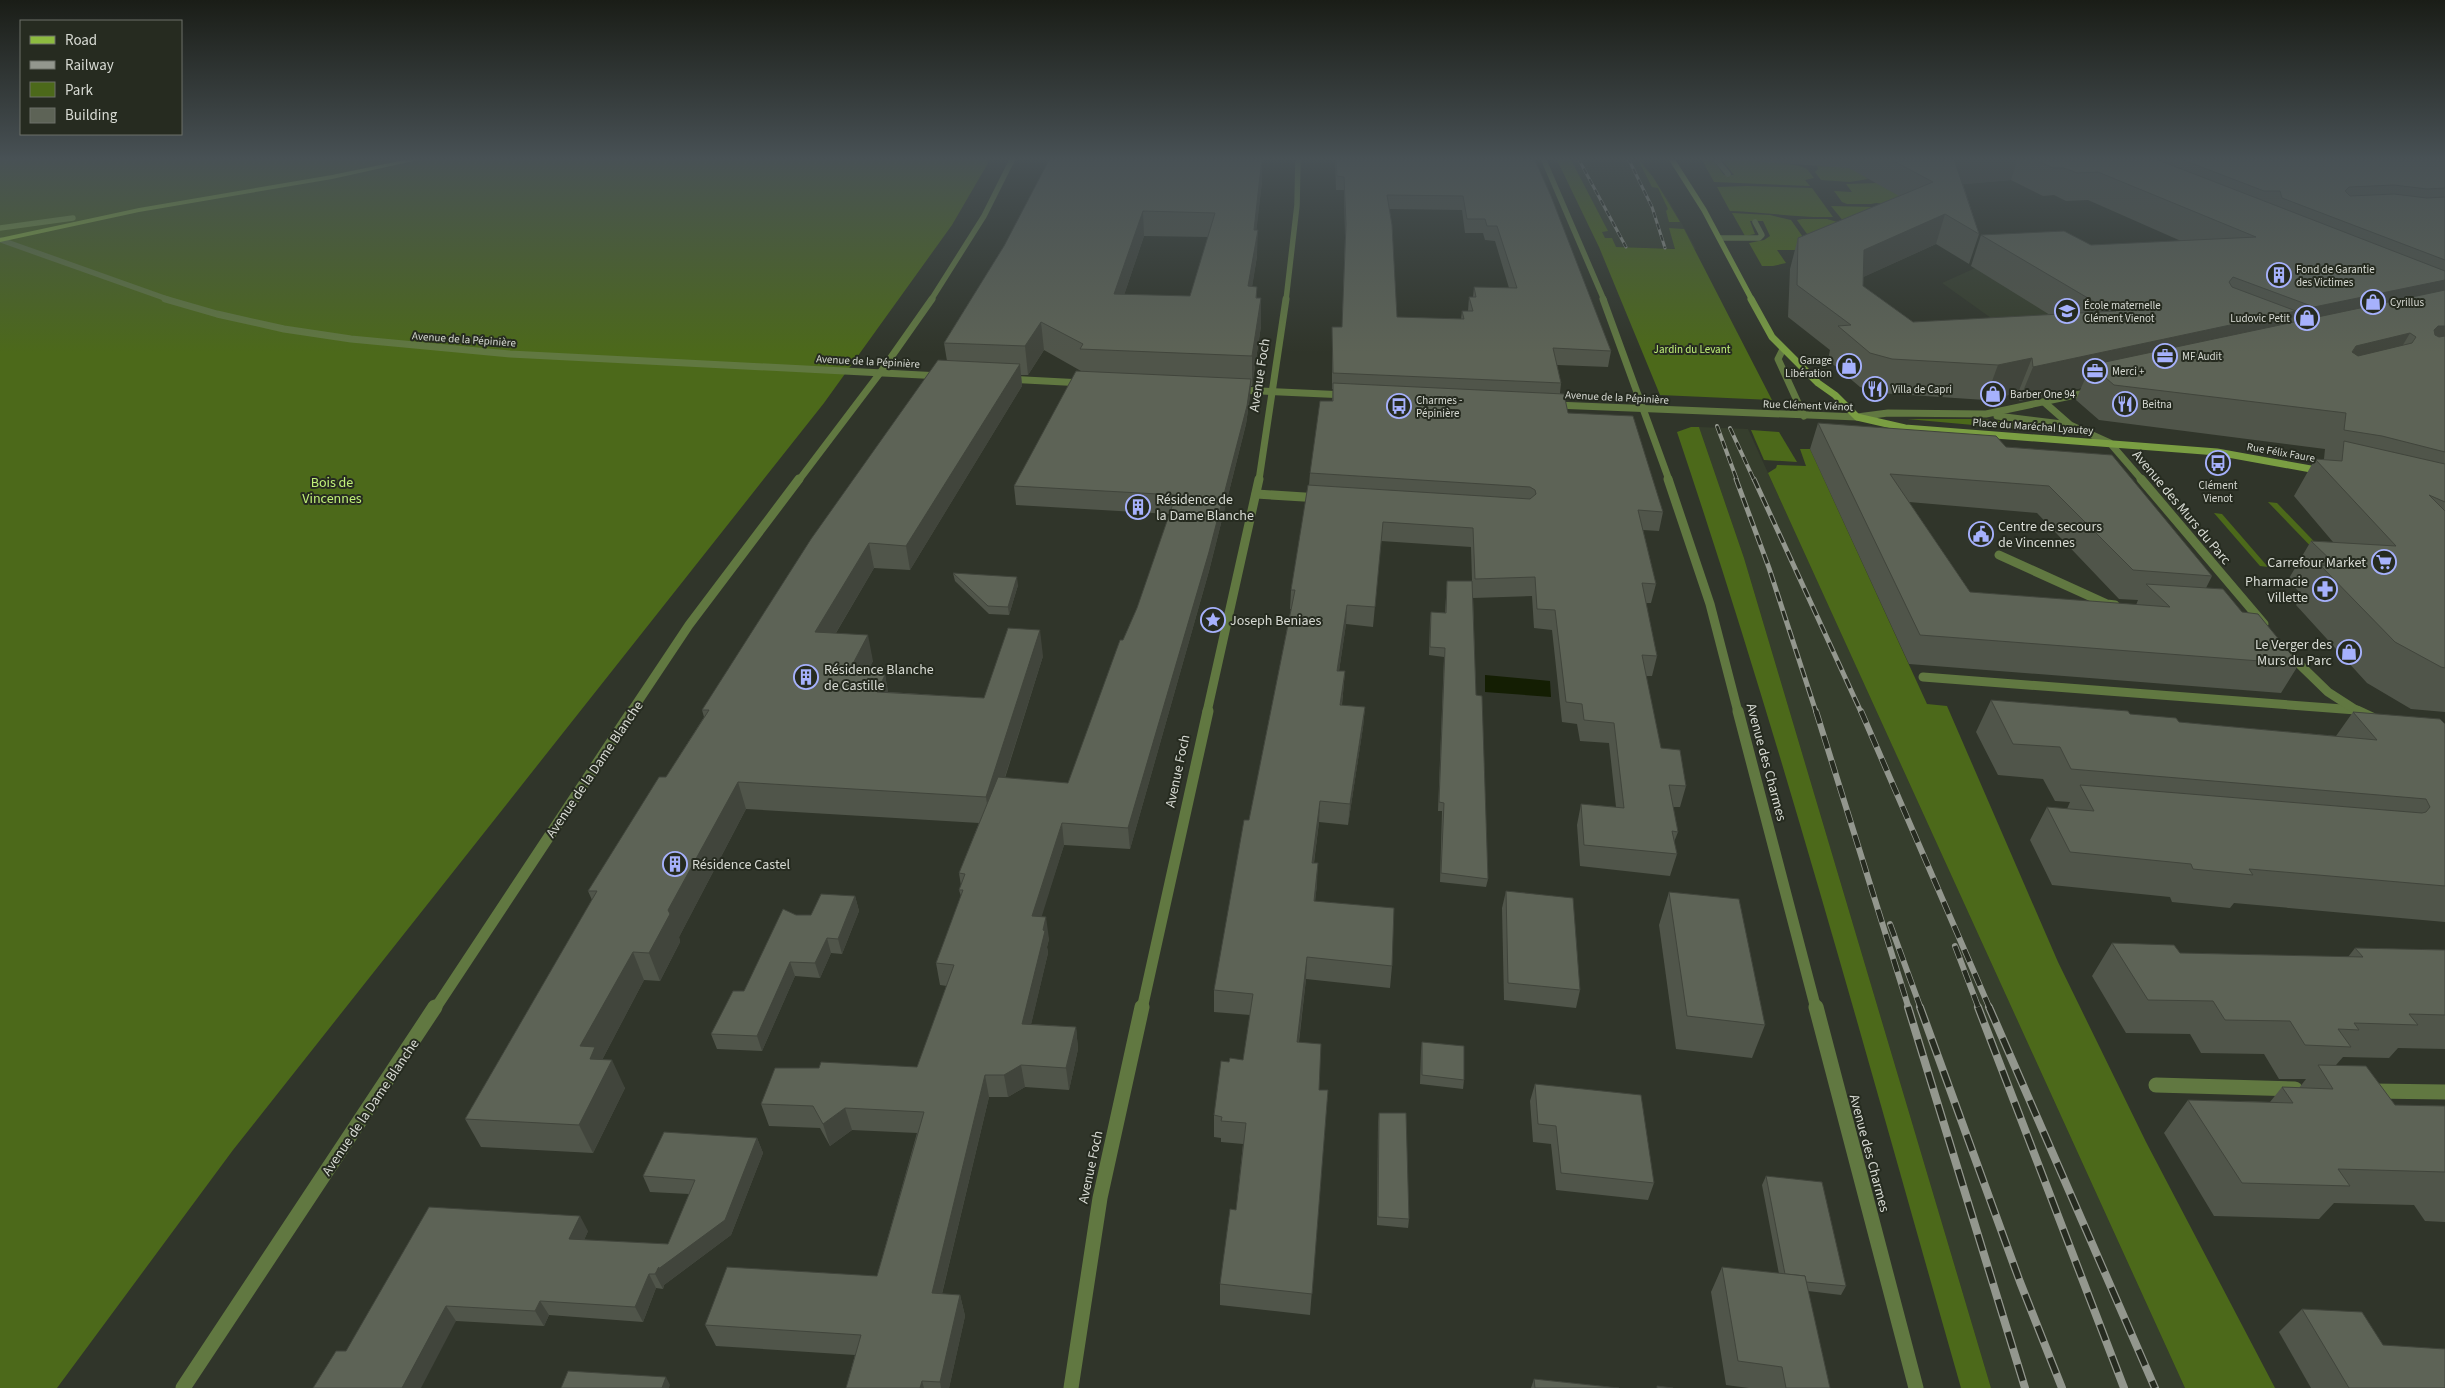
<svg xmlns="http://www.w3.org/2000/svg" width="2445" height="1388" font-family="'Source Sans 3',sans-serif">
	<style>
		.built { fill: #363e2d }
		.green { fill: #4c691a }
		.water { fill: #141e03 }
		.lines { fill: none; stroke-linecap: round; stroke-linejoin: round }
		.service-far1 { stroke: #617841; stroke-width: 5.5 }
		.service { stroke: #617841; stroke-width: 9 }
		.minor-far4 { stroke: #617841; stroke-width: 5.5 }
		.minor-far3 { stroke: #617841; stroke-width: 7 }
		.minor-far2 { stroke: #617841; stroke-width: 9 }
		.minor-far1 { stroke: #617841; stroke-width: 11 }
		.minor { stroke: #617841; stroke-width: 15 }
		.secondary-far1 { stroke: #7a9e42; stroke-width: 5.5 }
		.secondary { stroke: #7a9e42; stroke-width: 7 }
		.primary { fill: #8dbb40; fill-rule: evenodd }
		.rail-far4-casing { stroke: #93978e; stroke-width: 3 }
		.rail-far3-casing { stroke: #93978e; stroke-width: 4 }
		.rail-far2-casing { stroke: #93978e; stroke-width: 5 }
		.rail-far1-casing { stroke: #93978e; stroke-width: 6 }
		.rail-casing { stroke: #93978e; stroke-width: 8 }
		.rail-far4 { stroke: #262b20; stroke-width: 2; stroke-dasharray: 6; stroke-linecap: butt }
		.rail-far3 { stroke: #262b20; stroke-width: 2.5; stroke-dasharray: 8; stroke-linecap: butt }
		.rail-far2 { stroke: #262b20; stroke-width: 3; stroke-dasharray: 10; stroke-linecap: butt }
		.rail-far1 { stroke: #262b20; stroke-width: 4.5; stroke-dasharray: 13; stroke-linecap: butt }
		.rail { stroke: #262b20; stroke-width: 5.5; stroke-dasharray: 17; stroke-linecap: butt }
		.wall { fill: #50554a; fill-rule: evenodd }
		.shaded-wall { fill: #41453c }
		.building { fill: #5d6356; stroke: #41453c; fill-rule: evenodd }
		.labels { text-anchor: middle; stroke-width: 4; stroke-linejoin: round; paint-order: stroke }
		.far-poi-label { font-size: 11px; fill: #d7dad3; stroke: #262b20; text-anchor: start }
		.far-street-label { font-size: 11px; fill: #d7dad3; stroke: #262b20 }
		.far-park-label { font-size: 11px; fill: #c0f079; stroke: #262b20 }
		.street-label { font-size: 14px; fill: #d7dad3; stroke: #262b20 }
		.park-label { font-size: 14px; fill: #c0f079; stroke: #262b20 }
		.poi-label { font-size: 14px; fill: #d7dad3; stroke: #262b20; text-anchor: start }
	</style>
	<rect width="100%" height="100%" fill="#30352a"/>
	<g class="built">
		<polygon points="1556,158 1639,158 1669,201 1696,249 1599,247"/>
		<polygon points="1982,265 2072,276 2033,348 1942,283"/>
		<polygon points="1699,427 1748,429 2185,1388 1991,1388 1744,558"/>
	</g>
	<g class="green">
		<polygon points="0,158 991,158 952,225 824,403 233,1150 57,1388 0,1388"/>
		<polygon points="1556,158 1570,158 1608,231 1602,232 1605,238 1612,238 1616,247 1675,249 1669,228 1684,229 1772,400 1660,395 1599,247"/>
		<polygon points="1637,158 1653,177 1680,222 1669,222 1666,211 1668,209 1658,188 1652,187"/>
		<path d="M1701 158 1712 159 1724 175H1734L1720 158C1735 158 1797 162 1807 169 1809 171 1812 176 1814 178L1805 180 1810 186 1714 182Z"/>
		<polygon points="1817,166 1853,167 1868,179 1850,182 1821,180 1815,172 1818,169"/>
		<polygon points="1877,183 1901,195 1896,205 1876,203 1871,204 1847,204 1842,202 1834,191 1852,192 1846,184"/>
		<path d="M1747 186 1812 188 1833 217C1798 218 1765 212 1730 211L1717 187Z"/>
		<polygon points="1831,206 1873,207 1874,209 1844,222"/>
		<polygon points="1732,213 1770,215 1791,220 1810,247 1802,250 1777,250 1786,263 1773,266 1762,266 1749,243 1764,240 1770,236 1763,221 1750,221 1755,234 1745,236"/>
		<polygon points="1802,219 1827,219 1873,232 1817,248 1797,220"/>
		<polygon points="1907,419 1982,419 2059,428 2068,432 2061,433"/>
		<path d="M1691 427H1699L1744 558 1991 1388H1961C1870 1069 1783 747 1677 432Z"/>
		<polygon points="1751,430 1779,432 1797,462 1764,460"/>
		<polygon points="1800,449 1810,449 1927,704 1947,706 2058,962 2146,1142 2275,1388 2185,1388 1768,473 1776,468 1777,465 1806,466"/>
		<polygon points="2268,502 2277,503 2330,558 2321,557"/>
		<polygon points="2214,513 2222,514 2268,567 2260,566"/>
	</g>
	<polygon class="water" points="1485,675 1550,681 1551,697 1485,692"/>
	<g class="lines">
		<g class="service-far1">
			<polyline points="1715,158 1728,174"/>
			<polyline points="1720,238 1759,238 1762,235 1755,222"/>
		</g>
		<g class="service">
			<polyline points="1256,494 1320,498"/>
			<polyline points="1999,555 2107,604 2115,605"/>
			<polyline points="1923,677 2356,710"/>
		</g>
		<g class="minor-far4">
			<polyline points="1543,158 1604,300"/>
			<polyline points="1,240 170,300"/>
			<polyline points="931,300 984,216 1013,158"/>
			<polyline points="1286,300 1297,205 1298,158"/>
		</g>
		<g class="minor-far3">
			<polyline points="165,299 217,314 284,329 351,339 510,354 941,376"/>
			<polyline points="1603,299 1669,480"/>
			<polyline points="1783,349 1778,359 1804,416"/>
			<polyline points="1008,379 1083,383"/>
			<polyline points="1238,390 1346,395"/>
			<polyline points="2044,402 2069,424"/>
			<polyline points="1555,405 1857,417 1888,413 1986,414 2090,392"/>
			<polyline points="1997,416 2070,425 2110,443 2142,480"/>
			<polyline points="799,480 880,373 932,299"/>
			<polyline points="1259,480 1286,299"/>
		</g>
		<g class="minor-far2">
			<polyline points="1668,479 1710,604 1738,712"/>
			<polyline points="2141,479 2264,624"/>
			<polyline points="2291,656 2328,692 2359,712"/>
			<polyline points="631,712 689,625 799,479"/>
			<polyline points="1207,712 1259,479"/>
		</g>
		<g class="minor-far1">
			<polyline points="1738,711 1816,1009"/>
			<polyline points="2357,711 2372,718"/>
			<polyline points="435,1009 632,711"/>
			<polyline points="1142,1009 1208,711"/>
		</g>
		<g class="minor">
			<polyline points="1816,1007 1916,1388"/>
			<polyline points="2156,1085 2295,1089"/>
			<polyline points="2372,1091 2445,1092"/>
			<polyline points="183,1388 435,1007"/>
			<polyline points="1071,1388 1100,1198 1142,1007"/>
		</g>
		<g class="secondary-far1">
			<polyline points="1671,158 1704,210 1752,300"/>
			<polyline points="0,228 73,218"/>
		</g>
		<polyline class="secondary" points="1751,299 1772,337 1818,383 1835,395 1857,417 1905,428 2217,452 2322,471"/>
		<polygon class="primary" points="414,158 427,158 332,179 139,212 0,242 0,238 139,208 332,175"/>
		<defs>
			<g id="rail-far4">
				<polyline points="1578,158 1626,247"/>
				<polyline points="1628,158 1652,207 1665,248"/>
			</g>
			<g id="rail-far3">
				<polyline points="1717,426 1737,480"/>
				<polyline points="1730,428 1754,480"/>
			</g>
			<g id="rail-far2">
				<polyline points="1736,479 1769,568 1816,712"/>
				<polyline points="1754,479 1861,712"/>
			</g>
			<g id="rail-far1">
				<polyline points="1816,711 1909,1009"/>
				<polyline points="1861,711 1990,1009"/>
				<polyline points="1890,924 1921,1009"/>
				<polyline points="1955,946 1979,1009"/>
			</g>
			<g id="rail">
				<polyline points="1908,1007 2025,1388"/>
				<polyline points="1920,1007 2020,1282 2062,1388"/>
				<polyline points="1978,1007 2124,1388"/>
				<polyline points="1989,1007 2155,1388"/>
			</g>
		</defs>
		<use href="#rail-far4" class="rail-far4-casing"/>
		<use href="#rail-far3" class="rail-far3-casing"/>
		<use href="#rail-far2" class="rail-far2-casing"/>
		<use href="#rail-far1" class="rail-far1-casing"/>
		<use href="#rail" class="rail-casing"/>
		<use href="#rail-far4" class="rail-far4"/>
		<use href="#rail-far3" class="rail-far3"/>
		<use href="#rail-far2" class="rail-far2"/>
		<use href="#rail-far1" class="rail-far1"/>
		<use href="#rail" class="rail"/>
	</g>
	<g class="wall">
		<path d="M1335 158H1534L1611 351 1608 367 1557 365 1561 383 1560 393 1568 413 1663 512 1659 531 1643 530 1656 584 1651 603H1646L1657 656 1652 676H1646L1661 748 1686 786 1680 807H1673L1678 832 1674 842 1677 854 1670 876 1580 866 1577 825 1581 804 1616 807 1609 743 1580 741 1577 724 1562 722 1552 630 1534 628 1532 596 1473 598 1476 695 1488 879 1486 887 1440 882 1442 811H1438L1444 657 1429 655 1430 620 1431 612 1445 613 1447 581H1472L1471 547 1381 541 1373 627 1346 624 1339 671H1345L1342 705 1365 707 1363 727 1348 825 1319 822 1314 863 1317 884 1315 901 1392 966 1390 988 1306 979 1299 1042 1319 1090H1328L1310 1315 1220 1305V1284L1236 1210 1243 1144 1221 1142V1138L1214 1137V1115L1229 1062 1243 1060 1250 1015 1214 1012V990L1249 820 1291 609H1290L1291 590 1309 485 1310 473 1332 401 1333 389H1332V327H1342L1345 238 1344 190H1336ZM1389 209 1462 210 1465 233H1483L1485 240 1495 241 1509 288 1474 287 1473 297H1469L1468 311H1462L1461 319 1397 317Z"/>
		<path d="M1746 158H2445V712L2411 709 2367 683 2296 605 2302 595 2288 580 2311 541 2333 542 2294 496 2315 459H2324L2325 449 2099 420 2076 400 2081 388 2019 401 2018 393 1985 400 1880 393 1860 387 1828 360 1830 350 1788 317 1790 269 1798 238 1899 196 1849 168 1762 162ZM2011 180 2043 196 2054 195 2066 201 2088 200 2181 241 2091 245 1981 235 1971 266 2050 315 1913 322 1863 286V277L1936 244 1969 264 1979 234 1963 184Z"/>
		<path d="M1262 182 1256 230 1257 256 1252 286 1257 298 1261 326 1252 386H1251L1250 396 1246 424 1209 571 1130 849 1064 845 1041 916 1049 939 1047 947 1048 953 1031 1024 1076 1027 1078 1049 1069 1090 1025 1087 1008 1097H989L942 1294 960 1295 965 1316 949 1388H846L855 1355 716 1346 705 1325 877 1276 917 1133 852 1130 830 1146 820 1128 769 1126 761 1104 819 1068 917 1067 947 986 940 985 936 963 961 896 959 890 961 886 959 873 979 823 746 809 679 937 680 942 660 981 644 980 602 1060 625 1088 593 1153 481 1147 465 1119 592 900 588 891 666 777 704 717 702 710 947 361 944 343 1004 246ZM1144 236 1208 237 1190 296 1124 295ZM1044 350 1081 371 1014 486 1016 505 1170 514 1137 608 1123 640 1068 783 1005 778 1043 656 984 698 888 692 885 675 866 674 873 661 836 633 874 568 910 570 1022 386 1021 375H1028Z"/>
		<path d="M1818 423 2006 447 2212 576 2206 588 2242 612 2299 664 2281 693 1909 664 1810 449ZM1909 502 2037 513 2119 599 2138 600 2136 605 1970 592Z"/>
		<polygon points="953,573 1018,585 1009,615 989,614 955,581"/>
		<polygon points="1991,700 2130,714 2179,722 2336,736 2353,712 2445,724 2445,922 2234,903 2230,908 2172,902 2170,897 2052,885 2030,840 2047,807 2067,809 2070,802 2055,801 2043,779 1998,775 1976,732"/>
		<polygon points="1506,891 1580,990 1576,1008 1504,1000 1502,908"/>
		<polygon points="1669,892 1765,1025 1752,1058 1676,1049 1659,925"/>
		<polygon points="855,896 859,911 842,954 831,953 820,978 795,976 762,1051 717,1049 711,1034 744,991 811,915"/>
		<polygon points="2112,943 2180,953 2348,957 2355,948 2445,950 2445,1049 2398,1048 2389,1058 2343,1057 2336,1065 2395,1105 2445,1106 2445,1222 2425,1221 2414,1205 2334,1203 2319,1219 2214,1216 2164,1133 2188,1100 2270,1102 2282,1087 2299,1088 2306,1079 2279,1079 2264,1054 2201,1053 2190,1034 2126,1033 2092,976"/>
		<polygon points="1422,1042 1464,1080 1463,1089 1420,1084 1421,1051"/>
		<polygon points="1535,1084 1654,1183 1648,1200 1556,1190 1551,1144 1533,1142 1530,1101"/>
		<polygon points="1379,1113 1409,1219 1408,1228 1377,1225 1378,1122"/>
		<polygon points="757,1138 763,1153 731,1235 664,1285 663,1289 656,1288 643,1322 549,1315 544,1326 456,1321 346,1351 588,1231 584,1240 668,1244 689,1194 650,1192 643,1176"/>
		<polygon points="1766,1176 1846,1286 1841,1295 1808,1291 1830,1388 1749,1388 1726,1385 1711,1292 1722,1267 1779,1274 1762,1185"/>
		<polygon points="2302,1309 2383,1345 2445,1388 2311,1388 2279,1332"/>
		<polygon points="1534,1379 1619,1388 1531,1388"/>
	</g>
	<g class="shaded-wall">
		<polygon points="1959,158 2018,158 2011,180 1945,186 1954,159"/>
		<polygon points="1262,159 1262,182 1254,252 1258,230 1257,256 1248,314 1248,286"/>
		<polygon points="1143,211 1144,236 1115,322 1114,294"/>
		<polygon points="1945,214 1936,244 1855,281 1864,250"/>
		<polygon points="2445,280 2445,302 2297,340 2314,307"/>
		<polygon points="1261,298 1261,326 1252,386 1252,356"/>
		<polygon points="2296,311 2279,344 2091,365 2081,388 2019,401 2033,367"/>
		<polygon points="1041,322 1044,350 1028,375 1025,346"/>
		<polygon points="2438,326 2445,326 2445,354 2418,360 2434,330"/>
		<polygon points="2410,333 2390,367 2337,380 2356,346"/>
		<polygon points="2032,358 2018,393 1985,400 1998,365"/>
		<polygon points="1020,364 1022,386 910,570 906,546"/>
		<polygon points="1251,379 1250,396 1246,424 1209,571 1130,849 1128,828"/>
		<polygon points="869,543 874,568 821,658 815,632"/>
		<polygon points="1017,577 1018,585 1009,615 1008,607"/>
		<polygon points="1347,605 1346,624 1336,691 1337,671"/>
		<polygon points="1040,630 1043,656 990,824 986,797"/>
		<polygon points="868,635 873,661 853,699 848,673"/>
		<polygon points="1345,671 1343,692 1339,725 1340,705"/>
		<polygon points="885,675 890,702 877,692"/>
		<polygon points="1365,707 1363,727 1348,825 1350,804"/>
		<polygon points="738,782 746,809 679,937 680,942 660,981 649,953 668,910"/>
		<polygon points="1320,801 1319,822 1311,884 1312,863"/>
		<polygon points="1062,823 1064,845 1035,938 1032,916"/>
		<polygon points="1318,863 1317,884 1313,922 1314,901"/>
		<polygon points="855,896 859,911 842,954 838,939"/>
		<polygon points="1046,917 1049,939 1047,947 1048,953 1026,1046 1022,1024"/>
		<polygon points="827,938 831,953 820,978 815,963"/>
		<polygon points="633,952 644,980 602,1060 612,1060 625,1088 593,1153 579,1125 580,1046"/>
		<polygon points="1307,957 1306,979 1296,1064 1297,1042"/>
		<polygon points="790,962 795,976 762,1051 757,1036"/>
		<polygon points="1076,1027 1078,1049 1069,1090 1066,1068"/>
		<polygon points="1021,1065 1025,1087 1008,1097 1004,1075"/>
		<polygon points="985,1075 989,1097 937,1314 932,1293"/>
		<polygon points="845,1108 852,1130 830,1146 823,1124"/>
		<polygon points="757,1138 763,1153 731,1235 664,1285 663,1289 655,1274 659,1267"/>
		<polygon points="580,1216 588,1231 578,1254 569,1239"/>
		<polygon points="649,1274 656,1288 643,1322 635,1307"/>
		<polygon points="960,1295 965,1316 949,1388 941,1388 940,1382"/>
		<polygon points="540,1301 549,1315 544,1326 535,1311"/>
		<polygon points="446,1306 456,1321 421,1388 402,1388"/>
		<polygon points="666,1377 670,1385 669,1388 662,1388"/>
		<polygon points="922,1381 924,1388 920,1388"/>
	</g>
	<g class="building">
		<path d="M1050 158H1262L1254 230H1258L1248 286 1257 287 1256 298H1261L1252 356 1080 349 1083 344 1041 322 1025 346 944 343 1004 246ZM1143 211 1215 213 1190 296 1114 294Z"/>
		<path d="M1336 158H1534L1551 196 1611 351 1553 348 1561 383 1333 373 1332 327H1342L1346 224 1344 177 1337 176ZM1387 195 1463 196 1467 219H1485L1487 226H1497L1517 288 1474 287 1476 297H1469L1473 311H1462L1464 319 1397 317 1392 225Z"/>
		<polygon points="1888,158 1959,158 1954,159 1979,234 1945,214 1864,250 1863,286 1913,322 2116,311 2098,304 1981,235 2064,231 2091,245 2256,237 2098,172 2077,173 2064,168 2053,168 2032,158 2153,158 2445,271 2445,280 2314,307 2233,277 2229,282 2232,287 2296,311 2033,367 2032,358 1998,365 1892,359 1870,353 1838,326 1851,325 1797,285 1798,238 1933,182"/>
		<polygon points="2178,158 2445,158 2445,188 2427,189 2394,185 2349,187 2345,191 2350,196 2394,194 2427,198 2445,197 2445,260 2282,198 2280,191 2264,191"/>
		<path d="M2445 290V326H2438L2434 330 2435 335 2439 337 2445 336V452L2382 436 2344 430 2346 413 2114 385 2091 365ZM2410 333 2416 337 2412 343 2358 356 2352 352 2356 346Z"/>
		<polygon points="938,360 1020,364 906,546 869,543 815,632 868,635 848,673 885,675 877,692 984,698 1008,628 1040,630 986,797 738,782 668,910 670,914 649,953 633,952 580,1046 595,1047 590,1059 612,1060 579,1125 465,1119 597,891 588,891 659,777 666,777 709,710 702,710 811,539"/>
		<polygon points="1076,371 1251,379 1247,406 1209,552 1128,828 1062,823 1032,916 1046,917 1043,930 1045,931 1022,1024 1076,1027 1066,1068 1021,1065 1004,1075 985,1075 932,1293 960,1295 940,1382 922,1381 920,1388 846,1388 861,1335 705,1325 727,1267 877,1276 924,1112 845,1108 823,1124 813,1106 761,1104 775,1068 819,1068 821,1062 917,1067 954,965 936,963 963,890 959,890 965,874 959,873 998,777 1068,783 1120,640 1123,640 1137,608 1176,495 1014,486"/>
		<polygon points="1333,383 1564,394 1568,413 1633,416 1663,512 1638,510 1656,584 1642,583 1657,656 1642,655 1661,748 1680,750 1686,786 1669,785 1678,832 1672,831 1677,854 1584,845 1581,804 1624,808 1614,723 1584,720 1582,704 1566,702 1555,610 1537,609 1535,577 1475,579 1473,528 1383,522 1375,607 1347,605 1337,671 1345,671 1340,705 1365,707 1350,804 1320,801 1312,863 1318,863 1314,901 1394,908 1392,966 1307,957 1297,1042 1321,1044 1319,1090 1328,1090 1312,1294 1220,1284 1230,1209 1236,1210 1246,1123 1221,1121 1222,1117 1214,1115 1221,1061 1229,1062 1230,1058 1243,1060 1253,994 1214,990 1244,820 1249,820 1295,590 1291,590 1308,485 1530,499 1536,494 1535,490 1530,487 1310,473 1320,401 1333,401"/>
		<polygon points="1818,423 1996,436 2006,447 2112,455 2212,576 2133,570 2049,486 1890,474 1970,592 2170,607 2146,584 2223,589 2242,612 2258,614 2299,664 1920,635"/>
		<polygon points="2344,441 2445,464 2445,502 2429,495 2445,511 2445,668 2441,667 2395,642 2320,565 2337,566 2311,541 2396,546 2315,459 2342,461"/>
		<polygon points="953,573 1017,577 1008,607 988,606"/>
		<polygon points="1447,581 1472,581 1476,695 1482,696 1488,879 1441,873 1444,803 1439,802 1445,648 1430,647 1431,612 1446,613"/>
		<polygon points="1991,700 2128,711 2130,714 2176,718 2179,722 2377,740 2353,712 2440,719 2445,724 2445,886 2249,869 2253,875 2193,869 2191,864 2070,852 2047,807 2094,811 2080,785 2422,813 2426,812 2430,807 2426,799 2071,769 2060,747 2013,744"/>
		<polygon points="1506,891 1573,898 1580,990 1508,983"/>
		<polygon points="1669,892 1739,899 1765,1025 1687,1016"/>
		<polygon points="821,894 855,896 838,939 827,938 815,963 790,962 757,1036 711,1034 733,991 744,991 783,909 796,915 811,915"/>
		<polygon points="2112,943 2174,945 2180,953 2363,957 2355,948 2445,950 2445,1015 2409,1014 2418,1025 2354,1023 2359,1030 2338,1029 2351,1047 2305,1045 2290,1021 2225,1020 2213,1001 2148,1000"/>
		<polygon points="1422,1042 1464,1046 1464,1080 1422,1075"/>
		<polygon points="2318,1065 2366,1066 2395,1105 2445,1106 2445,1172 2338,1169 2350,1186 2242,1183 2188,1100 2293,1103 2282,1087 2333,1089"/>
		<polygon points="1535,1084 1641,1095 1654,1183 1561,1173 1556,1126 1538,1124"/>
		<polygon points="1379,1113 1406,1113 1409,1219 1378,1217"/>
		<polygon points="664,1132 757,1138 725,1220 657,1270 659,1267 655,1274 649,1274 635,1307 540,1301 535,1311 446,1306 402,1388 313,1388 336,1351 346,1351 429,1207 580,1216 569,1239 668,1244 695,1180 643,1176"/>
		<polygon points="1766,1176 1822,1182 1846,1286 1806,1282 1805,1276 1785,1274"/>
		<polygon points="1722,1267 1805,1276 1830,1388 1786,1388 1782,1367 1738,1361"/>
		<polygon points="2302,1309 2362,1312 2383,1345 2445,1349 2445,1388 2349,1388"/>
		<polygon points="568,1371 666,1377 662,1388 561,1388"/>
		<polygon points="1534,1379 1619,1388 1535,1388"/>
		<polygon points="1657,1386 1673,1388 1657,1388"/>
	</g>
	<linearGradient id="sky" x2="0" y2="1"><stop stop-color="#1a1d17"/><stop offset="0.45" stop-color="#485155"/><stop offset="1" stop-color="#485155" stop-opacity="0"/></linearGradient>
	<rect width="2445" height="353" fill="url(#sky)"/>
	<defs>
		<symbol id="building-ring" viewBox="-11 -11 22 22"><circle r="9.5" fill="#262b20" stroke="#a6b1fc" stroke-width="1.5"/><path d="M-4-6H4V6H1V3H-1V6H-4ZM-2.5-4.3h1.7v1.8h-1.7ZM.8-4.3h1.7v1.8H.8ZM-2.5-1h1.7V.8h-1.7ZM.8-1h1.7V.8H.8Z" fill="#a6b1fc"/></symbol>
		<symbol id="shop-ring" viewBox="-11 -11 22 22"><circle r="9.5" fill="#262b20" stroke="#a6b1fc" stroke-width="1.5"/><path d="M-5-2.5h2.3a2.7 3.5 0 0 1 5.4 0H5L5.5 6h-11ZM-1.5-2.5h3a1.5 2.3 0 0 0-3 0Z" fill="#a6b1fc"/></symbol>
		<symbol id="school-ring" viewBox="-11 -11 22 22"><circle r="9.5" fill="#262b20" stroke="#a6b1fc" stroke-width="1.5"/><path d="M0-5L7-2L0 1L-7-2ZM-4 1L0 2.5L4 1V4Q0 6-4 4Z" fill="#a6b1fc"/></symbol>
		<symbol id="office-ring" viewBox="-11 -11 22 22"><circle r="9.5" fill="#262b20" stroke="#a6b1fc" stroke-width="1.5"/><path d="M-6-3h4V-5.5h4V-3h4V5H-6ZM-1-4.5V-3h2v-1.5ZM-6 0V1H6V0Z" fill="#a6b1fc"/></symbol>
		<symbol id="restaurant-ring" viewBox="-11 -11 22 22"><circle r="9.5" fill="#262b20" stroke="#a6b1fc" stroke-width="1.5"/><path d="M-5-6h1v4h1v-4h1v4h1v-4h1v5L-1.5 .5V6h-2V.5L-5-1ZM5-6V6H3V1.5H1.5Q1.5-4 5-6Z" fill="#a6b1fc"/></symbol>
		<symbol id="bus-ring" viewBox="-11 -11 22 22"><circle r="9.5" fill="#262b20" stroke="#a6b1fc" stroke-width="1.5"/><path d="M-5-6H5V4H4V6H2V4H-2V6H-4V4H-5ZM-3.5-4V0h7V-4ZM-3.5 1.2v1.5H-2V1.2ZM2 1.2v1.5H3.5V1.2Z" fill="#a6b1fc"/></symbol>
		<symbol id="civic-ring" viewBox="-11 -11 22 22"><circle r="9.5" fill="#262b20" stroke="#a6b1fc" stroke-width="1.5"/><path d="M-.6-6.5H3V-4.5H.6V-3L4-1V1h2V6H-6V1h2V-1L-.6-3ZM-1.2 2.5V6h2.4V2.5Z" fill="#a6b1fc"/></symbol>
		<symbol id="supermarket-ring" viewBox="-11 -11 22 22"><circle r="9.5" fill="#262b20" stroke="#a6b1fc" stroke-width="1.5"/><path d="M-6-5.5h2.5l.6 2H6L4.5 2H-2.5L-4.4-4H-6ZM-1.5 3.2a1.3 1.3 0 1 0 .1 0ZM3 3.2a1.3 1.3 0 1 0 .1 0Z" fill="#a6b1fc"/></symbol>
		<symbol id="pharmacy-ring" viewBox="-11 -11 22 22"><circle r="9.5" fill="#262b20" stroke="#a6b1fc" stroke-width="1.5"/><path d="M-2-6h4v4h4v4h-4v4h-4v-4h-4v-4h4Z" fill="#a6b1fc"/></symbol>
		<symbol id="sight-ring" viewBox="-11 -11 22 22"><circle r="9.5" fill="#262b20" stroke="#a6b1fc" stroke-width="1.5"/><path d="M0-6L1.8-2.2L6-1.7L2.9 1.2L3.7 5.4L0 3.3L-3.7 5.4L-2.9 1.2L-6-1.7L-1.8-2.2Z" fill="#a6b1fc"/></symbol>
	</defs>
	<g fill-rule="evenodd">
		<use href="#building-ring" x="2265" y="261" width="28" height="28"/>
		<use href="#shop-ring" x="2359" y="288" width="28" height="28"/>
		<use href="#school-ring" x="2053" y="297" width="28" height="28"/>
		<use href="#shop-ring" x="2293" y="304" width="28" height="28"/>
		<use href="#office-ring" x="2151" y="342" width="28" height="28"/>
		<use href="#shop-ring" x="1835" y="352" width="28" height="28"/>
		<use href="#office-ring" x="2081" y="357" width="28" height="28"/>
		<use href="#restaurant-ring" x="1861" y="375" width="28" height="28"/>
		<use href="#shop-ring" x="1979" y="380" width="28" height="28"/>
		<use href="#restaurant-ring" x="2111" y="390" width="28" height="28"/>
		<use href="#bus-ring" x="1385" y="392" width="28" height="28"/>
		<use href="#bus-ring" x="2204" y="449" width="28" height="28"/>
		<use href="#building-ring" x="1124" y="493" width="28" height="28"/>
		<use href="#civic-ring" x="1967" y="520" width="28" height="28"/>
		<use href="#supermarket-ring" x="2370" y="548" width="28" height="28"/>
		<use href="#pharmacy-ring" x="2311" y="575" width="28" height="28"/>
		<use href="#sight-ring" x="1199" y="606" width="28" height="28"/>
		<use href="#shop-ring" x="2335" y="638" width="28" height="28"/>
		<use href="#building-ring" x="792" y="663" width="28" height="28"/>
		<use href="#building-ring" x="661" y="850" width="28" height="28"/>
	</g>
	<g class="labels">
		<g class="far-poi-label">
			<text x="2296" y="273">Fond de Garantie<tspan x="2296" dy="13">des Victimes</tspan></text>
			<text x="2390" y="306">Cyrillus</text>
			<text x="2084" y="309">École maternelle<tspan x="2084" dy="13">Clément Vienot</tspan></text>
			<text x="2290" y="322" text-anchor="end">Ludovic Petit</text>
			<text x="2182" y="360">MF Audit</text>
			<text x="1832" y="364" text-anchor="end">Garage<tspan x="1832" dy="13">Libération</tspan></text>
			<text x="2112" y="375">Merci +</text>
			<text x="1892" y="393">Villa de Capri</text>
			<text x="2010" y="398">Barber One 94</text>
			<text x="1416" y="404">Charmes -<tspan x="1416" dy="13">Pépinière</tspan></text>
			<text x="2142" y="408">Beitna</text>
			<text x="2218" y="489" text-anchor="middle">Clément<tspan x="2218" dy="13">Vienot</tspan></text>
		</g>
		<g class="far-street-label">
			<text transform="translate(464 339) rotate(4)" y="4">Avenue de la Pépinière</text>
			<text transform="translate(868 361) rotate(3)" y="4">Avenue de la Pépinière</text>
			<text transform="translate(1617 397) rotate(3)" y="4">Avenue de la Pépinière</text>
			<text transform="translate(1808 405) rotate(2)" y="4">Rue Clément Viénot</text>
			<text transform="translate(2033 426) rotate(4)" y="4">Place du Maréchal Lyautey</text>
			<text transform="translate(2281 452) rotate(10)" y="4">Rue Félix Faure</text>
		</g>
		<g class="far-park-label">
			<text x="1692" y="353">Jardin du Levant</text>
		</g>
		<g class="street-label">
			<text transform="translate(1259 375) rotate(-81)" y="5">Avenue Foch</text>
			<text transform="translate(2182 507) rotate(50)" y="5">Avenue des Murs du Parc</text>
			<text transform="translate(1767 762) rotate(75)" y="5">Avenue des Charmes</text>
			<text transform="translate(594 769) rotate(-56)" y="5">Avenue de la Dame Blanche</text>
			<text transform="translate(1177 771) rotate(-78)" y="5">Avenue Foch</text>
			<text transform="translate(370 1107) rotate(-56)" y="5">Avenue de la Dame Blanche</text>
			<text transform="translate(1870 1153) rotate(75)" y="5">Avenue des Charmes</text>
			<text transform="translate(1090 1167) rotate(-78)" y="5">Avenue Foch</text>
		</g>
		<g class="park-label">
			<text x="332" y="487">Bois de<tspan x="332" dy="16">Vincennes</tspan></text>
		</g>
		<g class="poi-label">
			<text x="1156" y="504">Résidence de<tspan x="1156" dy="16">la Dame Blanche</tspan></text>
			<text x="1998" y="531">Centre de secours<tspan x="1998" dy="16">de Vincennes</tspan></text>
			<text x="2366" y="567" text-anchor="end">Carrefour Market</text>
			<text x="2308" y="586" text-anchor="end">Pharmacie<tspan x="2308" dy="16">Villette</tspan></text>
			<text x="1230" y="625">Joseph Beniaes</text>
			<text x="2332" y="649" text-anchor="end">Le Verger des<tspan x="2332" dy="16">Murs du Parc</tspan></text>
			<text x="824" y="674">Résidence Blanche<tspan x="824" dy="16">de Castille</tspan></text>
			<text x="692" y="869">Résidence Castel</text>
		</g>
	</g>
	<rect x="20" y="20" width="162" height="115" fill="#262b20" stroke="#6d7168"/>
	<rect x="30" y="36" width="25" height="8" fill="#8dbb40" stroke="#6d7168"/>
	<text x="65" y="45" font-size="15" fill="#d7dad3">Road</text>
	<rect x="30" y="61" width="25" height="8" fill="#93978e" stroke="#6d7168"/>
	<text x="65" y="70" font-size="15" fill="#d7dad3">Railway</text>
	<rect x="30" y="82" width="25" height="15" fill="#4c691a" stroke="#6d7168"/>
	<text x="65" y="95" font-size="15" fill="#d7dad3">Park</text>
	<rect x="30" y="108" width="25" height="15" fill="#5d6356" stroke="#6d7168"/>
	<text x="65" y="120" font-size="15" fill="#d7dad3">Building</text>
</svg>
